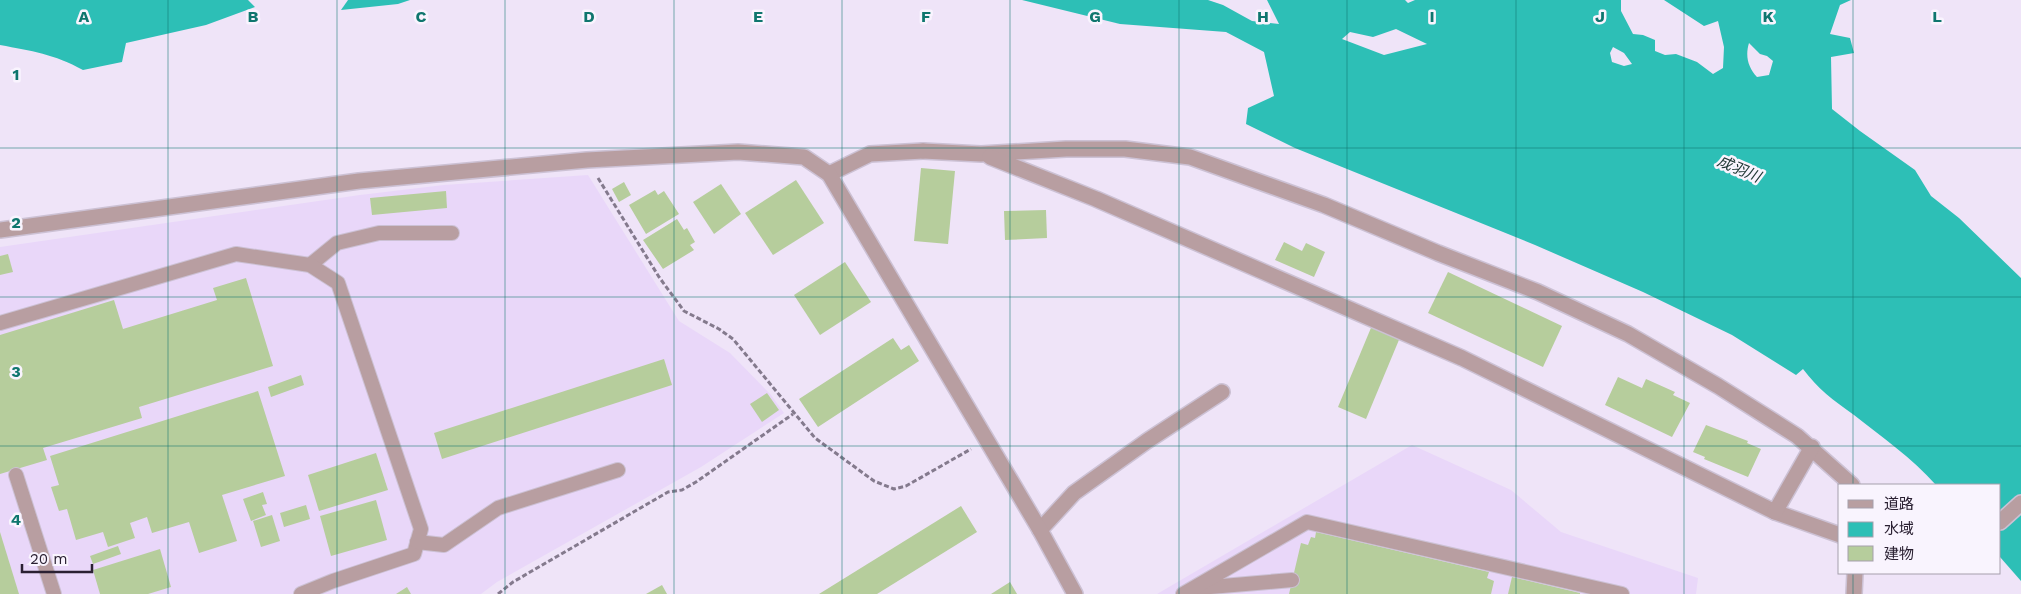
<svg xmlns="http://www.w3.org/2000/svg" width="2021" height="594" font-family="'Work Sans','Noto Sans JP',sans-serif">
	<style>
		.built { fill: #e9d7f9 }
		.water { fill: #2dbfb6; fill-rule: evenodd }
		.building { fill: #b6cd9c }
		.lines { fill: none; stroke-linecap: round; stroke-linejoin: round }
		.service-casing { stroke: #ccc1d4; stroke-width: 16 }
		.minor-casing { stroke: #ccc1d4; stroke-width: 18 }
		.tertiary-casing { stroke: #ccc1d4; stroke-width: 18 }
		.path { stroke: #847a8d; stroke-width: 3; stroke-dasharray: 5 2.5; stroke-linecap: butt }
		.service { stroke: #b89ea1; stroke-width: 14 }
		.minor { stroke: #b89ea1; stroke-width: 15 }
		.tertiary { stroke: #b89ea1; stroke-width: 15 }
		.grid { fill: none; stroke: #0f766e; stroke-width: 1; stroke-opacity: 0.55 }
		.labels { text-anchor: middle; stroke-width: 5; stroke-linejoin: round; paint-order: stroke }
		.water-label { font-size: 15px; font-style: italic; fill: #213836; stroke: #f9f4fe }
		.grid-label { font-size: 16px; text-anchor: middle; font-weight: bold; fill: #0f766e; stroke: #f9f4fe; stroke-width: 5; stroke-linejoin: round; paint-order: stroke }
	</style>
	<rect width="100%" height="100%" fill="#efe4f8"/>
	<g class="built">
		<polygon points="588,175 679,321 730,353 771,395 784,413 701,467 497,582 481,594 0,594 0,247 360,195 444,185"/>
		<polygon points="1412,445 1511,490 1561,532 1698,578 1696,594 1157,594"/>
	</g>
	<g class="water">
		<path d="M0 0H248L255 7 206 25 126 43 122 62 83 70C54 54 32 51 0 45Z"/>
		<polygon points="348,0 410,0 398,4 341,10"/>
		<path d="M1022 0H1208L1223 5 1252 21 1279 24 1267 0H1405L1408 3 1415 0H1621V11L1633 34 1643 35 1655 40V51L1665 55 1676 54 1697 62 1713 74 1723 68 1724 47 1718 21 1704 26 1664 0H1851L1840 5 1830 34 1850 38 1854 53 1831 57 1832 109 1860 131 1915 170 1931 196 1959 218 2021 278V581L2000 557V485H1936C1912 458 1882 437 1854 415 1833 400 1818 389 1803 369L1796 375 1732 335 1643 292 1535 245 1295 148 1246 124 1248 108 1274 96 1264 52 1226 32 1120 24ZM1396 29 1427 44 1384 55 1342 39 1350 32 1373 37ZM1749 43 1760 54 1767 56 1773 61 1769 75 1757 77C1748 67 1745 56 1749 43ZM1613 47 1624 53 1632 64 1624 66 1612 62 1610 53Z"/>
	</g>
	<g class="building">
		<polygon points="921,168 955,171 948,244 914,241"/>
		<polygon points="796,180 824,223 773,255 745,213"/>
		<polygon points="624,182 631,195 619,202 612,189"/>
		<polygon points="721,184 741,214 714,234 693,202"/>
		<polygon points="655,190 658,195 664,191 679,214 646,234 629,205"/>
		<polygon points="446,191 447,208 372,215 370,198"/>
		<polygon points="1046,210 1047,238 1005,240 1004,211"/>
		<polygon points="677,219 684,230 687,228 695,242 690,245 694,250 663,269 643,240"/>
		<polygon points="1284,242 1302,251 1306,243 1325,252 1314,277 1275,260"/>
		<polygon points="8,254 13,272 0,275 0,256"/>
		<polygon points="845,262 871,302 820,335 794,295"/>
		<polygon points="1448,272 1562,326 1543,367 1428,313"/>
		<polygon points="246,278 273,366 139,407 142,418 43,448 47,460 0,474 0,335 114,300 123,329 217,300 213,288"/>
		<polygon points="1373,323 1401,335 1366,419 1338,407"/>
		<polygon points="893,338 901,350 909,345 919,361 818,427 799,399"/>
		<polygon points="664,359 672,385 442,459 434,433"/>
		<polygon points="301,375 304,385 271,397 268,387"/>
		<polygon points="1618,377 1642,388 1646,379 1675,392 1673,395 1690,403 1672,437 1605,405"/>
		<polygon points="258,391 285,476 222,495 237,541 199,553 189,522 152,533 147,517 130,523 135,538 108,547 103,532 76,540 67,509 59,511 51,487 59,485 50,456"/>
		<polygon points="767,393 779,410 762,422 750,404"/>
		<polygon points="1706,425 1748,441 1747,443 1761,449 1748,477 1704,459 1705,457 1693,452"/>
		<polygon points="376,453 388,490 319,511 308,475"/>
		<polygon points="263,492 267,504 262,505 266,515 251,521 243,499"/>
		<polygon points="376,500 387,540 331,556 320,516"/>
		<polygon points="306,505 310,519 284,527 280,513"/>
		<polygon points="961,506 977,532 877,594 819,594"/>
		<polygon points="272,515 280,541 261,547 253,521"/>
		<polygon points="0,532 19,594 0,594"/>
		<polygon points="1316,532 1489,572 1487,578 1494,581 1491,594 1289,594 1301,543 1308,545 1311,537 1315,538"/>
		<polygon points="118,546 121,554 93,564 90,556"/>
		<polygon points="160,549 171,587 148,594 100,594 93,570"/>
		<polygon points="1512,577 1580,593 1580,594 1508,594"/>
		<polygon points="1010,582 1017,594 991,594"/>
		<polygon points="662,585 667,594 646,594"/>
		<polygon points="407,587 411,594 396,594"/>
	</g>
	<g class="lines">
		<defs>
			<g id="service">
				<polyline points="310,265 337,243 379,233 452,233"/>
				<polyline points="0,323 236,254 310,265 338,283 421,529 414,554 333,581 301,594"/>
				<polyline points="16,475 54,594"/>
				<polyline points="417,542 444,545 498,508 618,470"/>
				<polyline points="1199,588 1292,580"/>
				<polyline points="1183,594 1307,522 1622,594"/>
			</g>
			<g id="minor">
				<polyline points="923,151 981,154 1066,149 1125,149 1190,157 1324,205 1438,253 1538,292 1628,334 1718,386 1797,436 1852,485"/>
				<polyline points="990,157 1096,199 1462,358 1775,512 1840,535"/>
				<polyline points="1775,512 1812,447"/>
				<polyline points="2000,522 2021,503"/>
				<polyline points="1040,530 1074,493 1147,441 1222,392"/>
				<polyline points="1854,594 1855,573"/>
			</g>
			<g id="tertiary">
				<polyline points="829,174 870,154 923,151"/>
				<polyline points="0,230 359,181 587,160 738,152 804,157 829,174 1040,530 1075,594"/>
			</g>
		</defs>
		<use href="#service" class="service-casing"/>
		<use href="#minor" class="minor-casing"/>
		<use href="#tertiary" class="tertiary-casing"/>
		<g class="path">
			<polyline points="598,178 659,277 684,311 719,329 733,339 815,438 874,481 894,489 906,486 971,449"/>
			<polyline points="498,594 513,582 668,492 682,490 696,482 793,414"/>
		</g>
		<use href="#service" class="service"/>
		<use href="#minor" class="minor"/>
		<use href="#tertiary" class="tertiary"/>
	</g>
	<path class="grid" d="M168 0V594M337 0V594M505 0V594M674 0V594M842 0V594M1010 0V594M1179 0V594M1347 0V594M1516 0V594M1684 0V594M1853 0V485M0 148H2021M0 297H2021M0 446H2021M1853 573V594"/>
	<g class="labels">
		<g class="water-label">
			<text transform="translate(1739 169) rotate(23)" y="5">成羽川</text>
		</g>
	</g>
	<g class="grid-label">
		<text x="84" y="22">A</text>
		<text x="253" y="22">B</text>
		<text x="421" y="22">C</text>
		<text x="589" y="22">D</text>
		<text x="758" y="22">E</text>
		<text x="926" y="22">F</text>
		<text x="1095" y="22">G</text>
		<text x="1263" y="22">H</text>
		<text x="1432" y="22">I</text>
		<text x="1600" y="22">J</text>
		<text x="1768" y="22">K</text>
		<text x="1937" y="22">L</text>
		<text x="16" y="80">1</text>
		<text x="16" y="228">2</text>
		<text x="16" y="377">3</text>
		<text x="16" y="525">4</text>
	</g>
	<rect x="1838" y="484" width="162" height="90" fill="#f9f4fe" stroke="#a69fac"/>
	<rect x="1848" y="500" width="25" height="8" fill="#b89ea1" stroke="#a69fac"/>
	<text x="1884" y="509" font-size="15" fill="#2a2032">道路</text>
	<rect x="1848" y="522" width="25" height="15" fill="#2dbfb6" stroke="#a69fac"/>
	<text x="1884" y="534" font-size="15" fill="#2a2032">水域</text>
	<rect x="1848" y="546" width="25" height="15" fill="#b6cd9c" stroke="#a69fac"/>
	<text x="1884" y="559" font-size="15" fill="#2a2032">建物</text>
	<path d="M22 564v8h70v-8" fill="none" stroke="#2a2032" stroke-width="2.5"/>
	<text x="30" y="564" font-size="15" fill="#2a2032" stroke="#f9f4fe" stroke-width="4" paint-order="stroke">20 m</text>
</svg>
